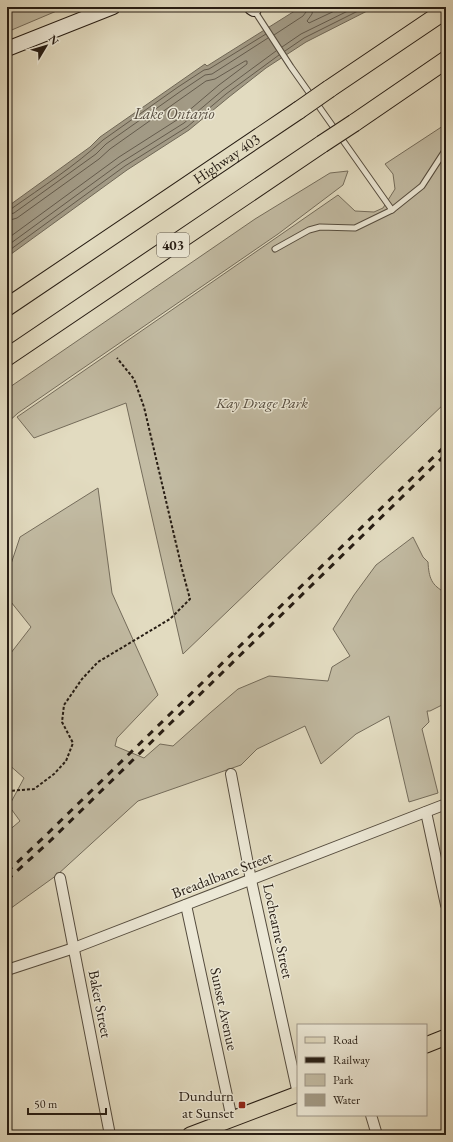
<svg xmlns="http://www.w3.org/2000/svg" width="453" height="1142" font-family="'EB Garamond',serif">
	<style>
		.green { fill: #c2bba3; stroke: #746c5b }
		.water { fill: #a29a85; stroke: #706857 }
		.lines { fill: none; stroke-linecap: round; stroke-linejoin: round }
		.shore { stroke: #645b4c; stroke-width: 1 }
		.lane-casing { stroke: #554c3e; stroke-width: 7 }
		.street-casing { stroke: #554c3e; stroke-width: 12 }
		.secondary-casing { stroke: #261c13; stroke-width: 16 }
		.primary-casing { stroke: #261c13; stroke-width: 17 }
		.highway-casing { stroke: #261c13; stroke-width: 19 }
		.path { stroke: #261c13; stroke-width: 2; stroke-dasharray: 3 2; stroke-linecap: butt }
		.lane { stroke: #ece8d6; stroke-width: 5 }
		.street { stroke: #ece8d6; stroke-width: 10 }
		.secondary { stroke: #ece8d6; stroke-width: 14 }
		.primary { stroke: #e2dbc0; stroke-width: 15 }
		.highway { stroke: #e2dbc0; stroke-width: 17 }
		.rail { stroke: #261c13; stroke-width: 3; stroke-dasharray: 7 7; stroke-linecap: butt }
		.highway-bridge-casing { stroke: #261c13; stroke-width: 19; stroke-linecap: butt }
		.highway-bridge { stroke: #e2dbc0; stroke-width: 17 }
		.poi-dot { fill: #8f2418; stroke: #ece8d6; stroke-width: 1.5 }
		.labels { text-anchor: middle; stroke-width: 3; stroke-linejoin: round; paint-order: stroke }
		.shield { fill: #ece8d6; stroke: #61594e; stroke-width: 1 }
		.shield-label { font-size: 14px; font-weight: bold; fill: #261c13 }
		.street-label { font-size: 15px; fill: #261c13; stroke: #ece8d6 }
		.park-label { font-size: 15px; font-style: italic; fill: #554c3e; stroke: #ece8d6 }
		.poi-label { font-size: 15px; fill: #261c13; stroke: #ece8d6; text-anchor: end }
		.water-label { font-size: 16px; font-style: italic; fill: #584e41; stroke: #ece8d6 }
	</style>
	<rect width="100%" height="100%" fill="#e2dbc0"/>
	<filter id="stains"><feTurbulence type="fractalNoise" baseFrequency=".005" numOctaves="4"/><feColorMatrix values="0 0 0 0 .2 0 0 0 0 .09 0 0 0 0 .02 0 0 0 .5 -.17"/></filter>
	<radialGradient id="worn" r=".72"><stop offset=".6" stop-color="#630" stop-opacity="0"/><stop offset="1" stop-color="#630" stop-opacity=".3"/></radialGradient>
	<g class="green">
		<polygon points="7,7 66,7 7,32"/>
		<polygon points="446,124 446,402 183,654 126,403 34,438 17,417 338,195 355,211 374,212 383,208 395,189 393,174 385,164"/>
		<polygon points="348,171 343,185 278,234 18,413 7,423 7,389 255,219 330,173"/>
		<path d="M98 488 112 593 158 695 117 738 115 746 144 758 160 744 173 746 210 713 238 689 269 676 328 681 332 667 350 656 333 629 354 595 376 565 413 537 423 557 428 562C429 578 431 585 446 593V703L430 711H427L429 722 422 729 438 793 409 802 389 716 356 734 321 764 305 726 257 749 241 765 138 801 57 875 7 911V832L20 821 9 806 24 778 7 763V658L31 627 7 597V576L20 537Z"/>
	</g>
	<polygon class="water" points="301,7 375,7 306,42 266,68 229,97 189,130 127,170 7,257 7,207 90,147 100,137 205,64 207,66"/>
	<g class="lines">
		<g class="shore">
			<polyline points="313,7 312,14 307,21 309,23 343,7"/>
			<polyline points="274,35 303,16 306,12 307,7"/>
			<polyline points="282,47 301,34 356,7"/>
			<polyline points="285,51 304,38 366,7"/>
			<path d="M7 210 11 209C42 187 75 166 103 140L178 87 204 70 209 69 266 34"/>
			<polyline points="7,215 14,213 96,154 106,144 181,91 205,75 212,74 268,38"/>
			<polyline points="7,221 17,218 99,159 110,149 206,81 215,79 245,61 247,61 247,64 219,85 180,118 119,157 7,239"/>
			<polyline points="7,246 122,162 184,123 223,90 276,51"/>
			<polyline points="7,252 125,166 187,127 226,94 279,55"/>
		</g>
		<defs>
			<g id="lane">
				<polyline points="254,10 291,67 392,210"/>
				<polyline points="275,249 309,230 320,227 355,228 392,210 422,186 446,149"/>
			</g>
			<g id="street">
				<polyline points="231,774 251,880 298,1094"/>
				<polyline points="426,812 446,905"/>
				<polyline points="60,878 110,1135"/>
				<polyline points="186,905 232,1119"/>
				<polyline points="7,970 74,948 446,804"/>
				<polyline points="371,1115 377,1135"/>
			</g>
			<g id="secondary">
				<polyline points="251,7 254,9 255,7"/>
				<polyline points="7,49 113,7"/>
			</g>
			<g id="primary">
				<polyline points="426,1045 446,1037"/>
				<polyline points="190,1135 298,1094"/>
			</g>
			<g id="highway">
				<polyline points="329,89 446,10"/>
				<polyline points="354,123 446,60"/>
				<path id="s1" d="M7 307 299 110"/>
				<polyline points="7,357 322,144"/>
			</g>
		</defs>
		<use href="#lane" class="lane-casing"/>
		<use href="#street" class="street-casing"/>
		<use href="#secondary" class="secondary-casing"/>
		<use href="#primary" class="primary-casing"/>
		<use href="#highway" class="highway-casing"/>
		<polyline class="path" points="7,791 34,789 54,774 66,761 73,743 62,722 64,705 82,679 98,662 170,619 190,599 182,569 144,407 134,379 117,358"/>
		<use href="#lane" class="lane"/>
		<use href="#street" class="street"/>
		<use href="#secondary" class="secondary"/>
		<use href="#primary" class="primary"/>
		<use href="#highway" class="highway"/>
		<g class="rail">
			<polyline points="7,872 44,837 446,445"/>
			<polyline points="7,880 49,842 446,454"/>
		</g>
		<defs>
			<g id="highway-bridge">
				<polyline points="299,110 329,89"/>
				<polyline points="322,144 354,123"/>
			</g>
		</defs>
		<use href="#highway-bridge" class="highway-bridge-casing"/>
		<use href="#highway-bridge" class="highway-bridge"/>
	</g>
	<rect class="poi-dot" x="238" y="1101" width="8" height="8" rx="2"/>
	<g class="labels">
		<rect class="shield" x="157" y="233" width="32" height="24" rx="3"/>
		<g class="shield-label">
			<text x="173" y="250">403</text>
		</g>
		<g class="street-label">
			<text dy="5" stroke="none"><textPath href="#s1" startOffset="265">Highway 403</textPath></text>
			<text transform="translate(222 875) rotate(-21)" y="5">Breadalbane Street</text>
			<text transform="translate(278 931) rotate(78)" y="5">Lochearne Street</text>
			<text transform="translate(100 1004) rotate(79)" y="5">Baker Street</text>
			<text transform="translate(224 1009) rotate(78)" y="5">Sunset Avenue</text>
		</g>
		<g class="park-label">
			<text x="262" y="408">Kay Drage Park</text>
		</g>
		<g class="poi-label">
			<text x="234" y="1101">Dundurn<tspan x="234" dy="17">at Sunset</tspan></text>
		</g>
		<g class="water-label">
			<text x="174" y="119">Lake Ontario</text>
		</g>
	</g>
	<rect width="453" height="1142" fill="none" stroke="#e2dbc0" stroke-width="24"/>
	<rect x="8" y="8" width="437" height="1126" fill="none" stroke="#261c13" stroke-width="2"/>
	<rect x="12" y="12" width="429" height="1118" fill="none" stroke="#261c13"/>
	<rect x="297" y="1024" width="130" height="92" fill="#ece8d6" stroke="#9d9688"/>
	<rect x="305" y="1037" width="20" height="6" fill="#e2dbc0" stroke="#9d9688"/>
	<text x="333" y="1044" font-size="12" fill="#261c13">Road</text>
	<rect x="305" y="1057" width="20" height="6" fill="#261c13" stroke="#9d9688"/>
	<text x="333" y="1064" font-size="12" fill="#261c13">Railway</text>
	<rect x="305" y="1074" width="20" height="12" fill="#c2bba3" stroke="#9d9688"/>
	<text x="333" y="1084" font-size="12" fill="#261c13">Park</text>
	<rect x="305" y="1094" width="20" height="12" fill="#a29a85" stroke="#9d9688"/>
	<text x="333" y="1104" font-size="12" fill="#261c13">Water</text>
	<g transform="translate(46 46) rotate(52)" stroke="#ece8d6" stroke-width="3" paint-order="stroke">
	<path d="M0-3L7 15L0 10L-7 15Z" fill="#261c13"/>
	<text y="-6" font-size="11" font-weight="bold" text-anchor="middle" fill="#261c13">N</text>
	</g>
	<path d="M28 1108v6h78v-6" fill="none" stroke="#261c13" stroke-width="2"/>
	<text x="34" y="1108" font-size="12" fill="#261c13" stroke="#ece8d6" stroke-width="3" paint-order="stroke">50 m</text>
	<rect width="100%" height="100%" filter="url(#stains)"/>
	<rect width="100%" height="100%" fill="url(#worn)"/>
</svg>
